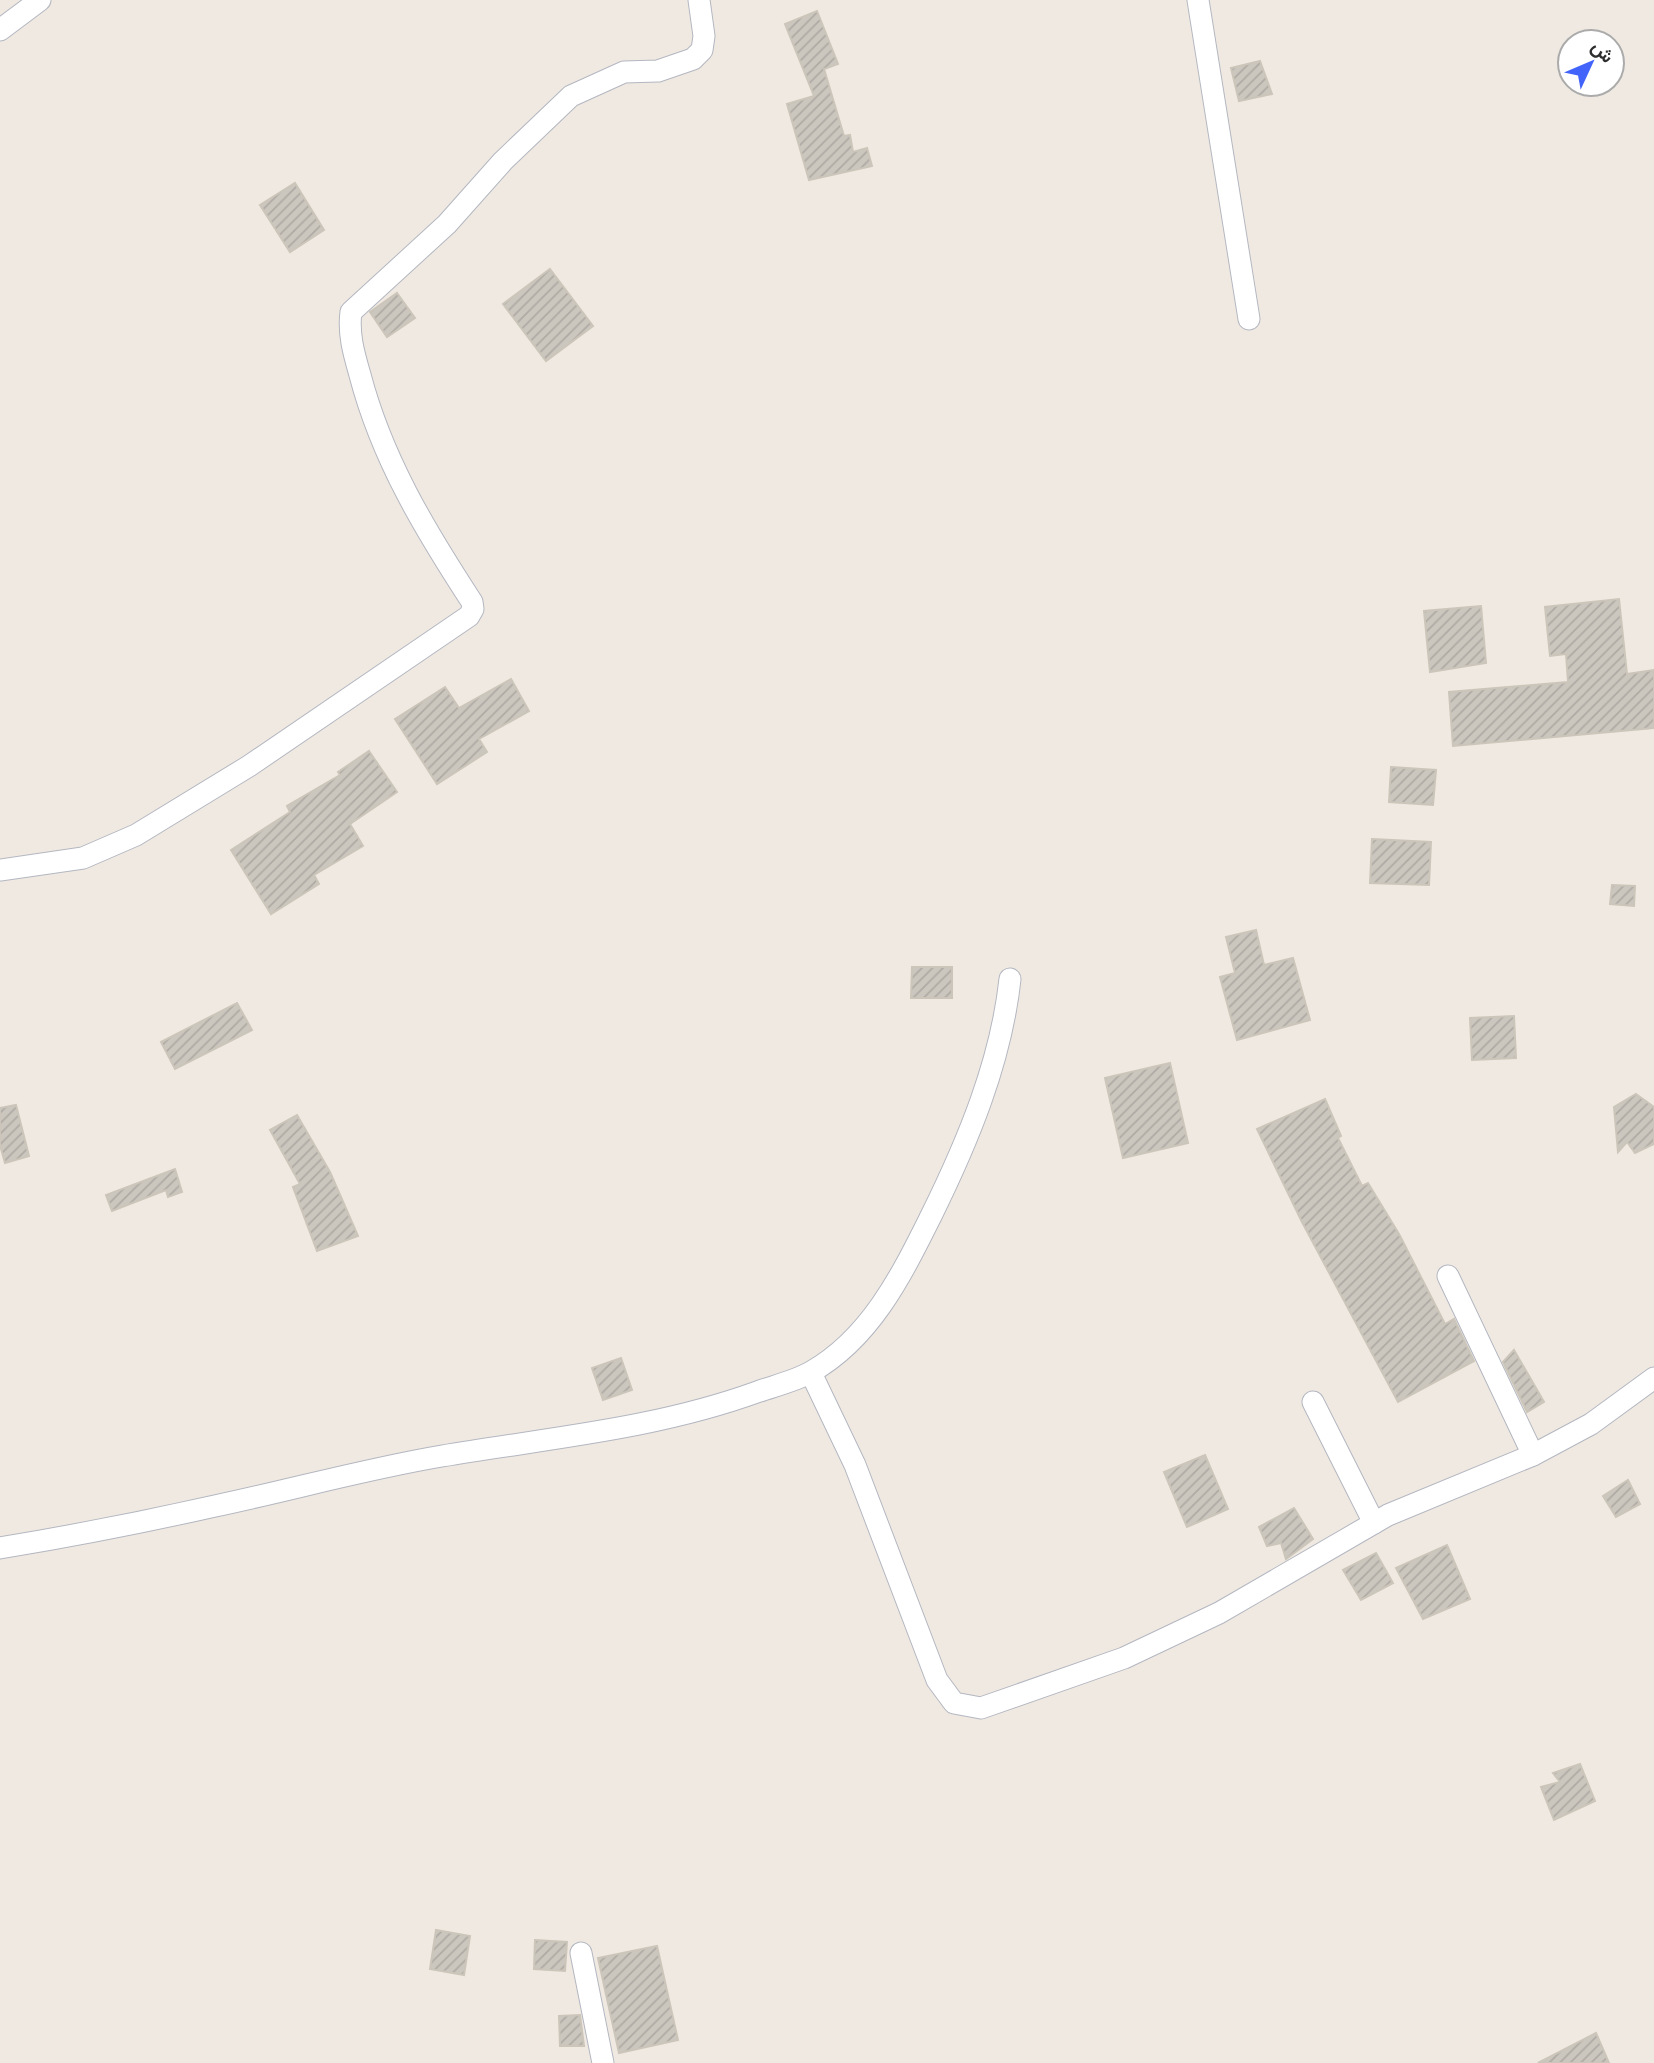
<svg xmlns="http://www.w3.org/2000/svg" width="1654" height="2063" font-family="'DM Sans',Vazirmatn,sans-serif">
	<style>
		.building { fill: url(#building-hatch); stroke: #cbc5ba; stroke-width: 2 }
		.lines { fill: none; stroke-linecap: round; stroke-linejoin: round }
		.street-casing { stroke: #b4b7c1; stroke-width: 23 }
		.street { stroke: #fff; stroke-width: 21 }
	</style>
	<defs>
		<pattern id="building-hatch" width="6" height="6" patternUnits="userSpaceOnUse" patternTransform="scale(1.75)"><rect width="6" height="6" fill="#cbc7bf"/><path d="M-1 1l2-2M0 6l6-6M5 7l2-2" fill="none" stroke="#afaba4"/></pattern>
	</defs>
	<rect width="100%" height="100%" fill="#efe9e1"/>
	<g class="building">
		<polygon points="817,11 838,64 824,69 844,136 850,135 853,152 867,148 872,166 809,180 787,104 814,96 785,24"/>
		<polygon points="1260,61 1272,94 1239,101 1231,68"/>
		<polygon points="295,183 324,230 290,252 260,205"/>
		<polygon points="550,269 593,326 546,361 503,304"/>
		<polygon points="397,293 415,318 387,337 370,312"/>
		<polygon points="1619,599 1627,674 1654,670 1654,728 1453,746 1449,692 1568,682 1566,654 1550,656 1545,607"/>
		<polygon points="1481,606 1486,663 1430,672 1424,611"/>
		<polygon points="511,679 529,711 479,739 487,752 437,784 395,719 445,687 459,708"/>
		<polygon points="369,751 397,792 350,824 363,846 314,875 319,884 271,914 231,850 290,812 287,806 340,775 338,772"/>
		<polygon points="1391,767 1436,770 1433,805 1389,802"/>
		<polygon points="1372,839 1431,842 1429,885 1370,883"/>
		<polygon points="1612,885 1635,886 1634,906 1610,904"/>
		<polygon points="1256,930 1264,965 1293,958 1310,1020 1237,1040 1220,977 1235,973 1226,937"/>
		<polygon points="912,967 952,967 952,998 911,998"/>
		<polygon points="237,1003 252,1030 175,1069 161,1042"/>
		<polygon points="1514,1016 1516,1058 1472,1060 1470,1018"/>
		<polygon points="1170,1063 1188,1143 1123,1158 1105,1078"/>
		<polygon points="1636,1094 1654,1107 1654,1144 1635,1153 1627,1142 1618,1152 1614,1107"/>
		<polygon points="1325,1099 1341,1136 1338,1138 1362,1186 1368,1183 1399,1234 1445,1324 1454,1319 1474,1361 1398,1402 1302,1222 1257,1129"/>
		<polygon points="16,1105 29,1156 5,1163 0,1145 0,1108"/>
		<polygon points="297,1115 330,1172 358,1236 317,1251 293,1187 300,1184 270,1130"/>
		<polygon points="175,1169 182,1192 168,1197 166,1190 112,1211 106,1195"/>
		<polygon points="1514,1350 1544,1402 1527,1412 1503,1362"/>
		<polygon points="621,1358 632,1390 603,1400 592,1368"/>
		<polygon points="1205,1455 1228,1509 1187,1527 1164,1472"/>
		<polygon points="1628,1480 1640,1504 1616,1517 1603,1496"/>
		<polygon points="1294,1508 1313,1539 1286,1559 1281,1543 1267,1546 1259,1527"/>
		<polygon points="1447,1545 1470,1599 1423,1619 1396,1568"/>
		<polygon points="1376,1553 1393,1583 1361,1600 1343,1570"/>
		<polygon points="1580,1764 1595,1801 1554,1820 1541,1787 1560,1782 1553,1773"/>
		<polygon points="436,1930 470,1936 464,1975 430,1969"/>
		<polygon points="535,1940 567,1942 565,1971 534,1969"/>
		<polygon points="657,1946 678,2040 619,2053 598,1958"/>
		<polygon points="580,2015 584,2046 560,2046 559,2016"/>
		<polygon points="1596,2033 1609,2063 1538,2063"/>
	</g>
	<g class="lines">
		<defs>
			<g id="street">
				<polyline points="1198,0 1249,319"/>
				<polyline points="0,30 40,0"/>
				<path d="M0 870 83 858 136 835 249 766 469 616 473 609 472 602C425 530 382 459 360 375 354 354 348 334 351 312L447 224 503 161 571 96 624 72 658 71 693 59 702 50 704 36 699 0"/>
				<polyline points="1448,1276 1533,1455"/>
				<polyline points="811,1373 855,1465 937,1680 954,1703 981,1708 1124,1658 1219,1613 1388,1515 1533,1455 1591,1424 1654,1378"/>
				<polyline points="1313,1402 1374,1523"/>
				<path d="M0 1548C72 1536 144 1522 215 1506 291 1490 365 1469 442 1456 548 1438 655 1429 757 1392 774 1386 795 1381 811 1372 871 1338 902 1274 931 1216 968 1141 1001 1062 1010 979"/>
				<polyline points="581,1953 603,2063"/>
			</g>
		</defs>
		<use href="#street" class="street-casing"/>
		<use href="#street" class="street"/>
	</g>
	<g transform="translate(1591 63) rotate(46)"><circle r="33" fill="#ffffff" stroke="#ababab" stroke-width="2"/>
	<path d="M0-5L12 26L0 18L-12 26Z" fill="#4264fb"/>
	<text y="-10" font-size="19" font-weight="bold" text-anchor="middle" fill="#2e2e2e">ش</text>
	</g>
</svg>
